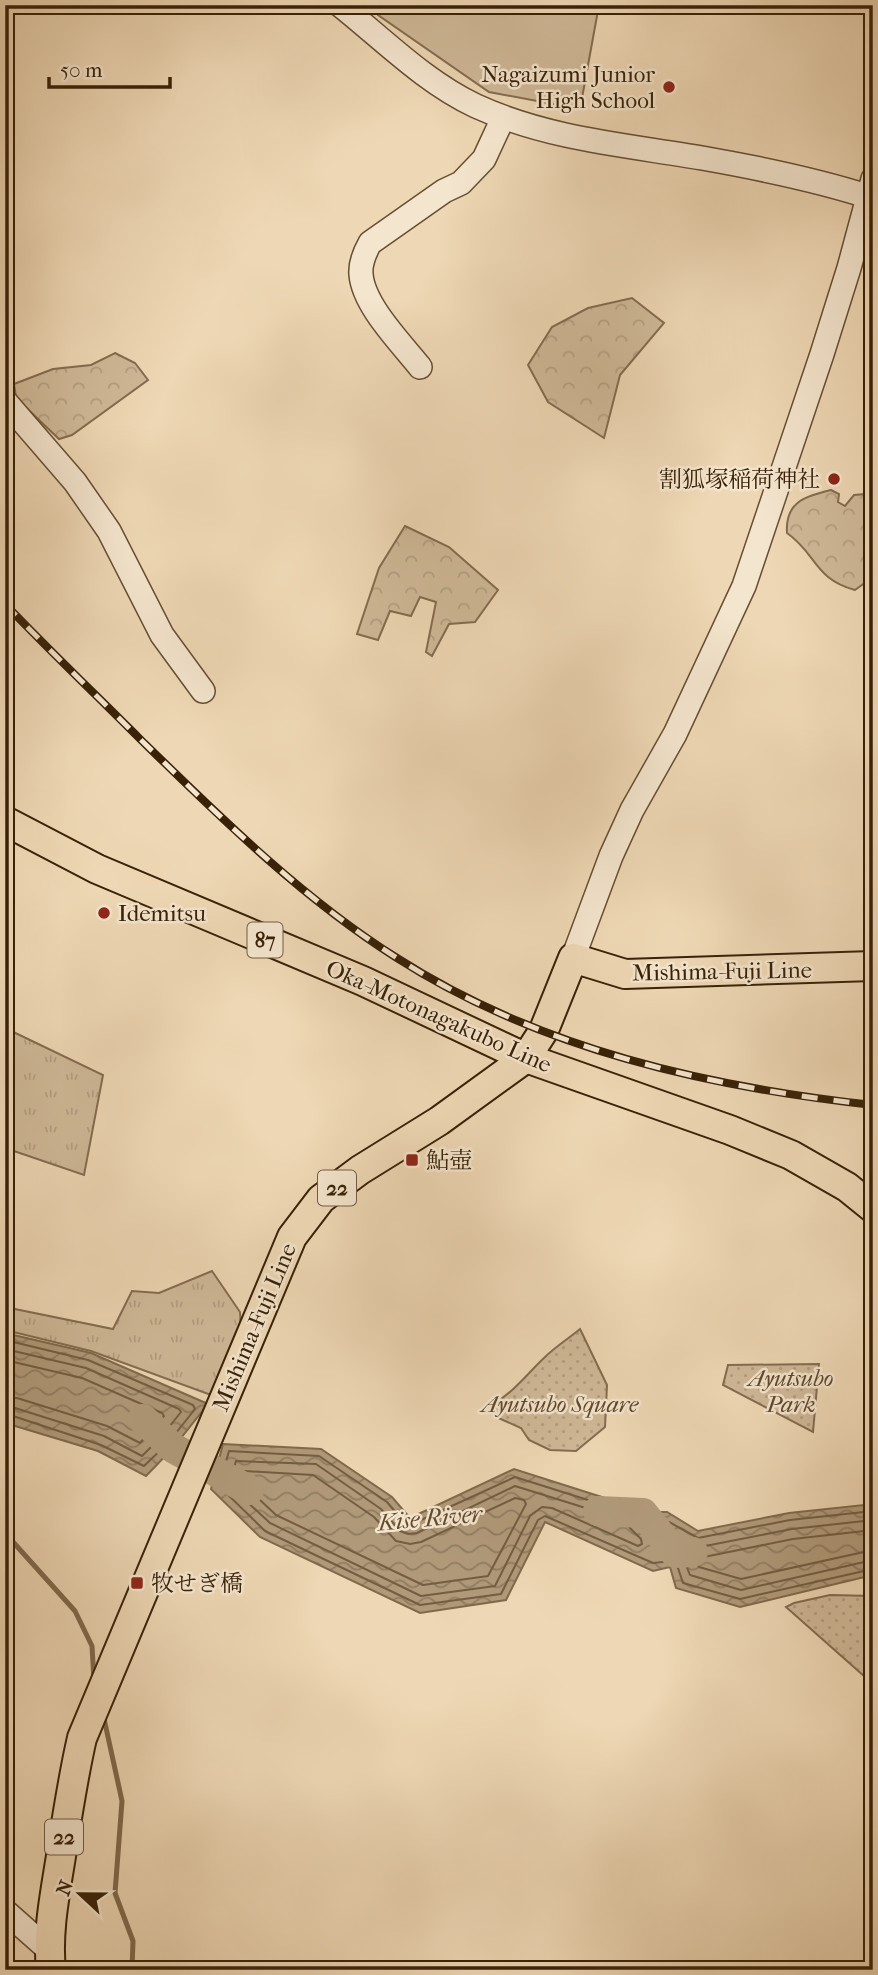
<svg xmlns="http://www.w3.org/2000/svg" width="878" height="1975" font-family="'IM FELL French Canon','Noto Serif JP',serif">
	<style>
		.grass { fill: url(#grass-tufts); stroke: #846c4f; stroke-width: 2 }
		.forest { fill: url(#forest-crowns); stroke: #846c4f; stroke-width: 2 }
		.park { fill: url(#park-dots); stroke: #846c4f; stroke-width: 2 }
		.pitch { fill: #cfb897; stroke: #846c4f; stroke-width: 2 }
		.water { fill: url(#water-waves); stroke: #80694b; stroke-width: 2 }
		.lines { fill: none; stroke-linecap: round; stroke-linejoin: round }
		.shore { stroke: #745d40; stroke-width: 2 }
		.stream { stroke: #80694b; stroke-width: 5 }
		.river { stroke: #b09979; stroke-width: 30 }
		.tertiary-casing { stroke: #664e32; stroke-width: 26 }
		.primary-casing { stroke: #382107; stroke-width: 32 }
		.tertiary { stroke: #f4e5ce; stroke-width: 23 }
		.primary { stroke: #eed7b4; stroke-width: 28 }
		.rail-casing { stroke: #382107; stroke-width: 8 }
		.rail { stroke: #f4e5ce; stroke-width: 5; stroke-dasharray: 16; stroke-linecap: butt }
		.poi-dot { fill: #8f2418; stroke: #f4e5ce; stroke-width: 2.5 }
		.labels { text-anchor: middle; stroke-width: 5; stroke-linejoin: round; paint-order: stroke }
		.shield { fill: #f4e5ce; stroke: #705c43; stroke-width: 2 }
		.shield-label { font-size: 21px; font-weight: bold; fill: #382107 }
		.poi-label { font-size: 23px; fill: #382107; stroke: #f4e5ce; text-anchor: start }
		.street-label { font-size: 23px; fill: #382107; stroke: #f4e5ce }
		.park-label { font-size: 23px; font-style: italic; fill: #5e472b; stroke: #f4e5ce }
		.water-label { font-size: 24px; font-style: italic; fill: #624b2f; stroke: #f4e5ce }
	</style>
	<defs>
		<pattern id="grass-tufts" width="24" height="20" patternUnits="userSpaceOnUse" patternTransform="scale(1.75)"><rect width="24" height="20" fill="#cfb897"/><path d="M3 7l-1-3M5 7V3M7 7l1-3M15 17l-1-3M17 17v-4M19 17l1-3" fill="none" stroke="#b29e81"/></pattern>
		<pattern id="forest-crowns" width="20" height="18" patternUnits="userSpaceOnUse" patternTransform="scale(1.75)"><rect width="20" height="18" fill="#cfb897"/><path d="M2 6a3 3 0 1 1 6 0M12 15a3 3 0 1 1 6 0" fill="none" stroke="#b29e81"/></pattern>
		<pattern id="park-dots" width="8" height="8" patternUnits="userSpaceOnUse" patternTransform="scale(1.75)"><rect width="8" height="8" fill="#cfb897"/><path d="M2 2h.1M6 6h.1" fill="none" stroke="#b29e81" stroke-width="1.8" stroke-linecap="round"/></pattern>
		<pattern id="water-waves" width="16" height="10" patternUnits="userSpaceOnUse" patternTransform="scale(1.75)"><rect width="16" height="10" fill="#b09979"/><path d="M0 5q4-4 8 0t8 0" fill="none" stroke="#907c61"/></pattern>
	</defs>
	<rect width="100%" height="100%" fill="#eed7b4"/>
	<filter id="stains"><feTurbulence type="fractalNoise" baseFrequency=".00286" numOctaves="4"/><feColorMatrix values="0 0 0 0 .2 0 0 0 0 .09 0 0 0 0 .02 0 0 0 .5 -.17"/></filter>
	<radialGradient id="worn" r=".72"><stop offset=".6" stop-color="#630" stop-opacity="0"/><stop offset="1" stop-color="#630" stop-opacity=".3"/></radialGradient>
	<g class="grass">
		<polygon points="5,1028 103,1075 84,1175 5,1148"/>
		<polygon points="212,1271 240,1312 241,1328 211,1395 91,1351 5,1330 5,1307 113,1329 132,1291 159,1293"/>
	</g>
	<g class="forest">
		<polygon points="632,298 664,323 620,375 604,438 548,402 528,365 552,327 588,308"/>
		<polygon points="115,353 135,363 148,380 72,435 59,439 16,398 14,384 53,369 91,365"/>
		<path d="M831 490 839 494 838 502 845 506 854 495 865 494 873 501V577L855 590C814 579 817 554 787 533 785 502 804 497 831 490Z"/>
		<polygon points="405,526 449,547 498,590 475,622 449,624 432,656 426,652 436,602 420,597 411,616 390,611 378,640 357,634 379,568"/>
	</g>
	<g class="park">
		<path d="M580 1329 607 1385 605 1427 576 1451 550 1450 529 1440 521 1428 494 1416 493 1404C513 1393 527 1374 544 1358 555 1347 568 1339 580 1329Z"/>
		<polygon points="819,1364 813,1432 723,1385 728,1365"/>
		<polygon points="830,1595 873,1596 873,1684 786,1607 794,1603"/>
	</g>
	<polygon class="pitch" points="380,5 599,5 580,109 489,92 378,15"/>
	<g class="water">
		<polygon points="5,1333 91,1353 208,1404 173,1448 146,1476 98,1451 5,1423"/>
		<polygon points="223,1444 321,1449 392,1497 410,1518 514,1469 630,1506 654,1531 667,1560 654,1512 667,1512 698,1531 789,1513 873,1504 873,1575 740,1607 676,1588 670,1567 653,1571 545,1522 506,1600 420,1613 260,1537 211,1489"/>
	</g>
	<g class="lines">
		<g class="shore">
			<polyline points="5,1340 88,1360 193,1405 195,1409 168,1443 144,1466 101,1445 13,1416 5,1416"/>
			<polyline points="5,1349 86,1368 179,1409 181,1412 161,1437 142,1456 104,1436 15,1408 5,1407"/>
			<polyline points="5,1360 82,1378 162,1413 164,1416 140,1443 107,1426 17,1398 5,1397"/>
			<polygon points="236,1461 316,1464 381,1509 400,1531 408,1534 417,1533 515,1486 621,1519 641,1539 642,1544 638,1546 552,1508 542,1507 530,1516 495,1586 421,1596 270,1523 229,1485"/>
			<polygon points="245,1471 313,1475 374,1517 396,1541 410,1544 421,1542 515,1498 524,1500 526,1504 488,1576 423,1585 276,1515 241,1482 242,1473"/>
			<polyline points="873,1511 790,1520 698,1538 669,1522 666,1526 669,1544 666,1549 661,1550 655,1548 648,1534 626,1512 515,1477 410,1525 404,1522 387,1502 319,1456 229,1451 219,1486 265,1531 420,1605 501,1594 538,1520 545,1516 653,1563 673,1561 677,1565 683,1583 740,1599 873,1569"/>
			<polyline points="873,1520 792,1529 700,1547 681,1541 676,1551 684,1560 690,1575 741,1590 873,1560"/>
			<polyline points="873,1530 793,1539 699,1558 696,1561 699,1567 741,1579 873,1550"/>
		</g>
		<g class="stream">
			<polyline points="5,1533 75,1611 92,1646 94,1681"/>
			<polyline points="103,1714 122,1801 115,1893 133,1941 132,1970"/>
		</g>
		<g class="river">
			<polyline points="143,1419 173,1448 249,1490"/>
			<polyline points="598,1511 643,1513 675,1553 693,1552"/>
		</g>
		<defs>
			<g id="tertiary">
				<path d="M340 5C384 40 425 82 476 106 548 139 626 145 702 158 759 168 818 180 873 198"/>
				<path d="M420 367C401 343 363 305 361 274 360 263 365 252 370 243L444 191 461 183 484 159 503 118"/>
				<polyline points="5,401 75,482 109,531 162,635 203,691"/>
				<polyline points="573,958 611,856 632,810 675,734 744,586 822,354 849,268 873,179"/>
				<polyline points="5,1911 49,1950"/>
			</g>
			<g id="primary">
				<polyline points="5,821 97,869 363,981 526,1058 730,1130 791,1155 847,1187 873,1208"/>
				<path d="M51 1970C47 1932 55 1894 61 1856 67 1817 73 1777 82 1738L292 1237 321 1199 360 1170 439 1121 526 1058 544 1030 573 958 625 974 873 966"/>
			</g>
		</defs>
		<use href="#tertiary" class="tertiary-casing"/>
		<use href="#primary" class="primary-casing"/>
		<use href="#tertiary" class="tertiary"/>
		<use href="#primary" class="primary"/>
		<defs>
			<path id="rail" d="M5 604C49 650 95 694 140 739 220 817 302 898 397 958 539 1049 708 1087 873 1105"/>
		</defs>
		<use href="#rail" class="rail-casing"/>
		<use href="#rail" class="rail"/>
	</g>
	<g class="poi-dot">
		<circle cx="669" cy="87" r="7"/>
		<circle cx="834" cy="479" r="7"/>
		<circle cx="104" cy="913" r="7"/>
		<rect x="405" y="1153" width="14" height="14" rx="3.5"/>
		<rect x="130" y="1576" width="14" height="14" rx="3.5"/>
	</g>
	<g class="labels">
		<g class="shield">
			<rect x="247.5" y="922.5" width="35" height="35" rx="5"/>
			<rect x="318" y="1170.5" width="38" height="35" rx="5"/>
			<rect x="45" y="1819.5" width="38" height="35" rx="5"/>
		</g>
		<g class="shield-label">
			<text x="265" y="947">87</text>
			<text x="337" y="1195">22</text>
			<text x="64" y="1844">22</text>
		</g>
		<g class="poi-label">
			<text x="655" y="82" text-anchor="end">Nagaizumi Junior<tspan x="655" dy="26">High School</tspan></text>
			<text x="820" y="487" text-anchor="end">割狐塚稲荷神社</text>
			<text x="118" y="921">Idemitsu</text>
			<text x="426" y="1168">鮎壺</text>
			<text x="151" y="1591">牧せぎ橋</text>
		</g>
		<g class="street-label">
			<text transform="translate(722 971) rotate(-1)" y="8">Mishima-Fuji Line</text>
			<text transform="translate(439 1016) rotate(24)" y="8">Oka-Motonagakubo Line</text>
			<text transform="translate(254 1327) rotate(-67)" y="8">Mishima-Fuji Line</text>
		</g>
		<g class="park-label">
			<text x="791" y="1386">Ayutsubo<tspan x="791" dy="26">Park</tspan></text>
			<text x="560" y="1412">Ayutsubo Square</text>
		</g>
		<g class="water-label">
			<text transform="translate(430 1518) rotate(-5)" y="8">Kise River</text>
		</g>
	</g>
	<rect width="878" height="1975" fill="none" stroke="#eed7b4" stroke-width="28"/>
	<rect x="7" y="7" width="864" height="1961" fill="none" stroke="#382107" stroke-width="3.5"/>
	<rect x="14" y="14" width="850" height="1947" fill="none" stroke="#382107" stroke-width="2"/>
	<g transform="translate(80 1894) rotate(292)" stroke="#f4e5ce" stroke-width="5" paint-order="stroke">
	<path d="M0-5L12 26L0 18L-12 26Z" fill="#382107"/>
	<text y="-10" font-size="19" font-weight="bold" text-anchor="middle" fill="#382107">N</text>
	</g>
	<path d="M49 77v10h121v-10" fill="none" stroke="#382107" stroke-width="3.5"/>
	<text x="60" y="77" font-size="21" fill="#382107" stroke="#f4e5ce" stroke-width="5" paint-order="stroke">50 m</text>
	<rect width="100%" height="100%" filter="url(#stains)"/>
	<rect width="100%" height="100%" fill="url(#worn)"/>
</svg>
